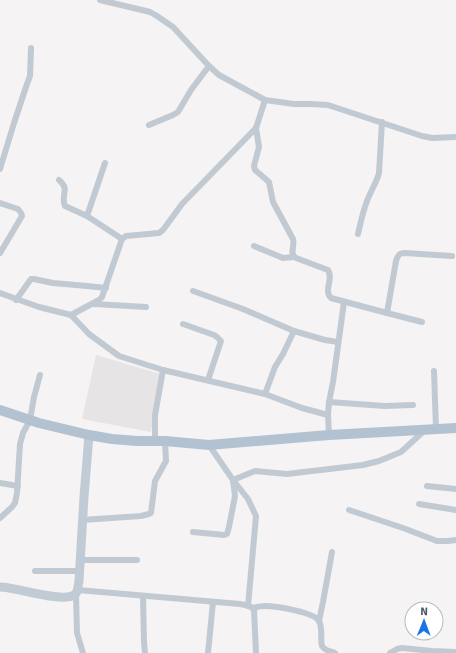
<svg xmlns="http://www.w3.org/2000/svg" width="456" height="653" font-family="Signika,sans-serif">
  <rect width="100%" height="100%" fill="#f5f3f3"/>
  <path fill="#e6e4e5" d="M96 355 160 374 151 432 82 419Z"/>
  <g fill="none" stroke-linecap="round" stroke-linejoin="round">
    <g stroke="#c1cad2" stroke-width="6">
      <path d="M100 0 142 10 150 12 157 16 173 27 209 66 219 75 265 100 294 104H310L328 105 422 136 432 138 456 137"/>
      <path d="M149 125 173 115 178 112 191 90 209 66"/>
      <path d="M256 128 259 147 254 166 255 170 269 182 273 202 293 239C295 246 289 254 296 258L328 270C334 279 323 290 331 298L387 313 422 322"/>
      <path d="M0 169 14 123 27 84 30 76 31 48"/>
      <path d="M59 180C71 190 60 194 65 206L87 216 122 239"/>
      <path d="M0 203 18 209 21 213 22 216 0 253"/>
      <path d="M87 216 105 163"/>
      <path d="M358 234C361 220 364 206 370 194 373 187 377 181 379 173L382 122"/>
      <path d="M254 246 283 258 293 257"/>
      <path d="M193 291 243 309 294 331"/>
      <path d="M0 293 39 307 71 315 89 334 119 356 163 370 265 394 302 408 328 415"/>
      <path d="M16 300 31 279H34L53 283 87 286 106 288"/>
      <path d="M94 304 146 307"/>
      <path d="M387 313 396 261C398 255 399 253 405 253L452 256"/>
      <path d="M71 315 99 300 102 297 122 239 126 236 159 233 163 230 182 204 256 128 265 100"/>
      <path d="M183 324 214 335 217 337 221 341 208 380"/>
      <path d="M434 371 436 429"/>
      <path d="M265 394 275 367 283 354 294 331 325 340 338 342"/>
      <path d="M329 402 385 406 413 405"/>
      <path d="M329 435 328 415 329 402 333 382 344 302"/>
      <path d="M155 441V415L163 370"/>
      <path d="M209 445 233 480 248 499 256 516 248 606"/>
      <path d="M0 483 18 486"/>
      <path d="M427 486 456 489"/>
      <path d="M419 504 456 510"/>
      <path d="M349 510 403 528 437 541H448L456 540"/>
      <path d="M0 518 12 507 15 503 17 493 20 444 23 433 30 420 34 397 40 375"/>
      <path d="M82 520 141 516 149 514 151 513 155 481 166 461 165 441"/>
      <path d="M193 532 224 535 227 534 229 527 235 496 233 480 255 471 287 474 363 465 379 461 401 452 425 430"/>
      <path d="M80 560H137"/>
      <path d="M35 571H80"/>
      <path d="M78 590 240 604C245 605 251 605 254 610L256 653"/>
      <path d="M76 595 77 633 83 653"/>
      <path d="M143 596 144 642 145 653"/>
      <path d="M252 608C257 607 261 606 265 606 275 606 314 612 319 621 323 628 320 638 322 646 325 651 330 651 335 653"/>
      <path d="M319 621 323 602 332 552"/>
      <path d="M208 653 213 602"/>
      <path d="M390 653 397 649 402 648 432 651 456 652"/>
    </g>
    <path stroke="#c1cbd6" stroke-width="9" d="M0 587C15 587 63 603 74 595 78 593 78 586 79 581L84 497 89 435"/>
    <path stroke="#b3c2d1" stroke-width="10" d="M0 410 39 423 89 435 112 439 137 441H165L209 445 329 435 456 428"/>
  </g>
  <g transform="translate(424 621) rotate(1)"><circle r="19" fill="#ffffff" stroke="#b7bbc0"/>
  <path d="M0-3L7 15L0 10L-7 15Z" fill="#1a73e8"/>
  <text y="-6" font-size="11" font-weight="bold" text-anchor="middle" fill="#4a5661">N</text>
  </g>
</svg>
